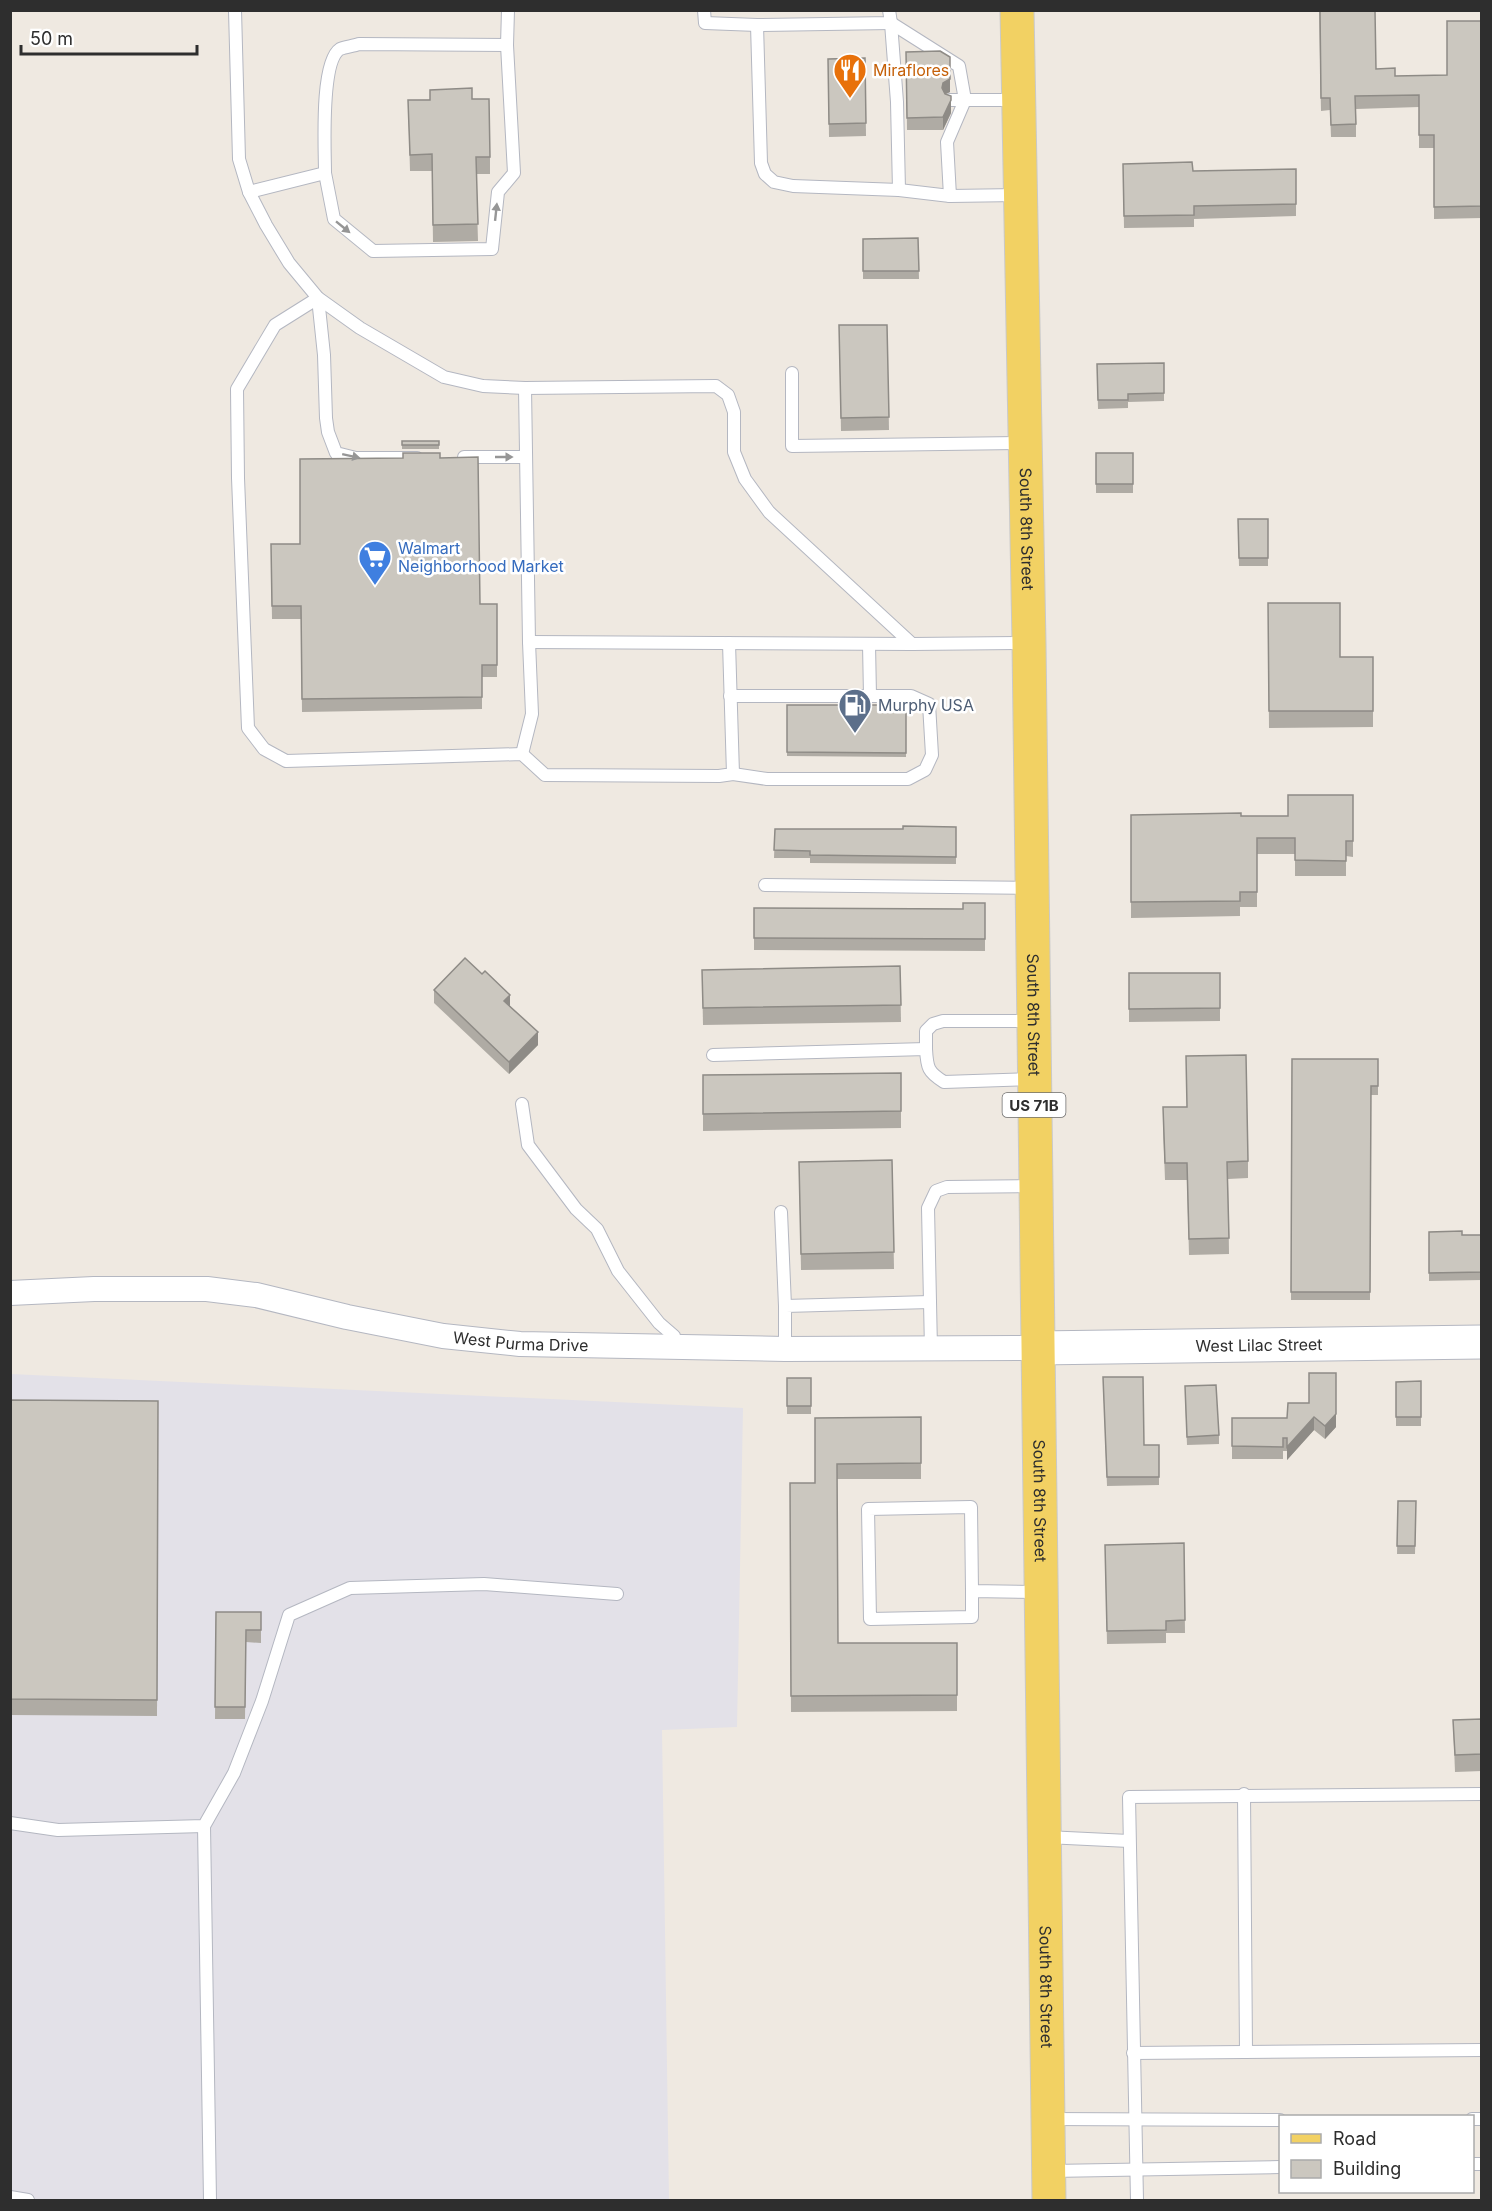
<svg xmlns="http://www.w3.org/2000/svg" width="1492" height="2211" font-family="Inter,sans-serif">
  <rect width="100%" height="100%" fill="#efe9e1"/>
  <path fill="#e3e1e8" d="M11 1374 743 1408 737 1727 662 1730 669 2200H11Z"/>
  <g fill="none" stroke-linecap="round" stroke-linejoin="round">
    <defs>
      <g id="lane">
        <path d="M235 10 239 159 249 192 266 225 289 263 318 298 360 328 444 377 483 386 525 388 716 386 728 395 734 412V452L745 479 769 512 912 644"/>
        <path d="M704 10 705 23 757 25 891 23 889 10"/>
        <path d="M891 23 897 102 899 190"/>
        <path d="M891 23 959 66 965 100H950"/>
        <path d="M757 25 761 163 765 174 774 182 793 186 899 190 950 196"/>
        <path d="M1018 100H965L947 142 950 196 1019 195"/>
        <path d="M325 173 334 219 373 251 492 249 498 192 514 173 507 45"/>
        <path d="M249 192 325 173C325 149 320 62 340 49 345 47 353 46 359 44L507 45 508 10"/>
        <path d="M792 373V446L1024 443"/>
        <path d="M464 457H526"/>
        <path d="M417 458H356L336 453 328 432 326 418 324 355 318 298 275 325 237 389 238 478 248 728 264 749 286 761 522 754 545 775 719 776 733 774 729 643"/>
        <path d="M529 642 912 644 1028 643"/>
        <path d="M869 644 870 696"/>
        <path d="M730 696H911L929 704 932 755 925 770 908 779H767L733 774"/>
        <path d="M522 754 532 714 529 642 525 388"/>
        <path d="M765 885 1030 888"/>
        <path d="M926 1049V1031L933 1024 943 1021H1033"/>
        <path d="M713 1055 926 1049C927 1068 928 1072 944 1082L1033 1079"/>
        <path d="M522 1104 528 1145 576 1209 597 1229 618 1271 659 1323 674 1336 676 1348"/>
        <path d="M781 1212 785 1306"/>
        <path d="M785 1349V1306L930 1302"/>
        <path d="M931 1349 928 1208 936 1191 947 1187 1034 1186"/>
        <path d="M972 1591V1617L870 1619 868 1509 971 1507 972 1591 1039 1592"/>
        <path d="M1244 1794 1246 2052"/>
        <path d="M10 1823 58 1830 204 1826 234 1773 262 1701 289 1615 350 1588 484 1584 617 1594"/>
        <path d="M204 1826 210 2200"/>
        <path d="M1046 1837 1129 1841"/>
        <path d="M1133 2053 1482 2050"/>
        <path d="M1048 2119 1280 2120"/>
        <path d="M1472 2119H1482"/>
        <path d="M1472 2164H1482"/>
        <path d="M1051 2171 1280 2167"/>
        <path d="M10 2197 28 2200"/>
        <path d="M1137 2200 1129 1797 1482 1794"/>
      </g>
      <g id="street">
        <path id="s1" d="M10 1293 94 1289H207L256 1295 347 1317 443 1336 520 1344 785 1349 1037 1348"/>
      </g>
      <g id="secondary">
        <path id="s2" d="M1037 1348 1482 1342"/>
      </g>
      <g id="primary">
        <path id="s3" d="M1017 10 1029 643 1049 2200"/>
      </g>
    </defs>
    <use href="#lane" stroke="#b4b7c1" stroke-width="14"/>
    <use href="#street" stroke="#b4b7c1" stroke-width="26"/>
    <use href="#secondary" stroke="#b4b7c1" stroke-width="35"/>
    <use href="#primary" stroke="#c9c9c9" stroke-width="35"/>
    <use href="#lane" stroke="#fff" stroke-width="12"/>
    <use href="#street" stroke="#fff" stroke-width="24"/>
    <use href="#secondary" stroke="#fff" stroke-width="33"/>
    <use href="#primary" stroke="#f2d163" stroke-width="33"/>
  </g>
  <g fill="#afaba4">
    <path d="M1319 10 1376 69 1395 76 1447 75 1482 21V218L1434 219V148H1419V107L1356 109V137H1331L1330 110 1321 111Z"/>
    <path d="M906 52 950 92 946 94 951 113 943 130H907Z"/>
    <path d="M865 58 866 136 829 137 828 59Z"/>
    <path d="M472 99 490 157V174H476L478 241 433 242 432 171H410L408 100Z"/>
    <path d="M1123 164 1193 171 1296 169V216L1194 219V227L1124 228Z"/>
    <path d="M918 238 919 279H863V239Z"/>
    <path d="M839 325H887L889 430 841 431Z"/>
    <path d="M1164 363V401L1128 402V408L1098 409 1097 364Z"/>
    <rect x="402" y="441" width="37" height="8"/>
    <rect x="1096" y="453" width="37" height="40"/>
    <path d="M440 458 480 604H497V677H482V709L302 712 301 619H272L271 556 300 544Z"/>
    <path d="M1238 519H1268V566H1239Z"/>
    <path d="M1268 603 1340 657H1373V727L1269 728Z"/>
    <path d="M787 705H906V757L787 756Z"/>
    <path d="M1353 795V857L1346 856V876H1295V854H1257V907H1240V916L1131 918V815L1241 816H1288Z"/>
    <path d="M956 827V864L810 863V858H774L775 829H903Z"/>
    <path d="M985 903V951L754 950V908L963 909Z"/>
    <path d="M900 966 901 1022 703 1025 702 970Z"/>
    <path d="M1129 973H1220V1021L1129 1022Z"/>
    <path d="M434 990 510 1006 538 1045 509 1074 434 1003Z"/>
    <path d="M1292 1059H1378V1095H1371L1370 1300H1291Z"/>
    <path d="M901 1073V1128L703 1131V1075Z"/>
    <path d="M1163 1124 1248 1161V1178L1228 1179 1229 1254 1189 1255 1187 1180H1165Z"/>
    <path d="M892 1160 894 1269 801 1270 799 1162Z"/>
    <path d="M1429 1232 1462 1235H1482V1280L1429 1281Z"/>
    <path d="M1336 1373V1427L1325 1439 1314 1430 1287 1460V1451H1283V1459H1232V1418H1287L1309 1403Z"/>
    <path d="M1103 1377 1144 1445H1159V1485L1107 1486Z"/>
    <rect x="787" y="1378" width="24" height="36"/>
    <path d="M1421 1381V1426H1396V1382Z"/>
    <path d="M1185 1395 1219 1435V1444L1187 1445Z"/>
    <path d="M10 1400 158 1401 157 1716 10 1715Z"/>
    <path d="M921 1417V1479H837L838 1643H957V1711L791 1712 790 1483H815V1418Z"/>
    <path d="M1398 1501H1416L1415 1554H1397Z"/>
    <path d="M1184 1543 1185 1633H1166V1643L1107 1644 1105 1545Z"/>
    <path d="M216 1612H261V1643L246 1642 245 1719H215Z"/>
    <path d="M1482 1719V1771L1455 1772 1453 1720Z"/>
  </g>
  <g fill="#8e8b86">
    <path d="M950 79V92L943 95 942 88 943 83Z"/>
    <path d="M951 100V113L943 130V117Z"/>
    <path d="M510 995V1008L504 1001Z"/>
    <path d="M538 1032V1045L509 1074V1062Z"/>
    <path d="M1336 1414V1427L1325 1439V1426Z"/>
    <path d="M1314 1417V1430L1287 1460V1447Z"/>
  </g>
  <g fill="#cbc7bf" stroke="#8e8b86" stroke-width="1.5">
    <path d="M1320 10H1375L1376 69 1395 68V76L1447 75V21H1482V206L1434 207V135H1419V95L1355 96 1356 124 1331 125 1330 98H1321Z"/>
    <path d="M940 51 950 57V79L943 83 942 88 945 94 951 96V100L943 117 907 118 906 52Z"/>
    <path d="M865 58 866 123 829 124 828 59Z"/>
    <path d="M472 88V99H489L490 157H476L478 224 433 225 432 154 410 155 408 100H430V90Z"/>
    <path d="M1192 162 1193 171 1296 169V204L1194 206V215L1124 216 1123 164Z"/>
    <path d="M918 238 919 271H863V239Z"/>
    <path d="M839 325H887L889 417 841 418Z"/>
    <path d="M1164 363V393L1128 394V400H1098L1097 364Z"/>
    <rect x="402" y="441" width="37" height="4"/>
    <path d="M403 453H440V458L478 457 480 604H497V665H482V697L302 699 301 606H272L271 544H300V459L403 458Z"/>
    <rect x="1096" y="453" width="37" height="31"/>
    <path d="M1238 519H1268V558H1239Z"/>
    <path d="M1268 603H1340V657H1373V711H1269Z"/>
    <path d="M787 705H906V753L787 752Z"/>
    <path d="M1288 795H1353V841H1346V861L1295 860V838H1257V892H1240V901L1131 902V815L1241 813V816H1288Z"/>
    <path d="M903 826 956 827V857L810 855V851L774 850 775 829H903Z"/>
    <path d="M963 903H985V939L754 938V908L963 909Z"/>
    <path d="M465 958 482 974 485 971 510 995 504 1001 538 1032 509 1062 434 990Z"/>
    <path d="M900 966 901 1005 703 1008 702 970Z"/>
    <path d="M1129 973H1220V1008L1129 1009Z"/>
    <path d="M1246 1055 1248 1161 1227 1162 1229 1238 1189 1239 1187 1163H1165L1163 1107H1187L1186 1056Z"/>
    <path d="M1292 1059H1378V1086H1371L1370 1292H1291Z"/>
    <path d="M901 1073V1111L703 1114V1075Z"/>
    <path d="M892 1160 894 1252 801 1254 799 1162Z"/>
    <path d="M1462 1231V1235H1482V1272L1429 1273V1232Z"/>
    <path d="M1309 1373H1336V1414L1325 1426 1314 1417 1287 1447V1438H1283V1447L1232 1446V1418H1287L1288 1403H1309Z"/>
    <path d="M1103 1377H1143L1144 1445H1159V1477H1107Z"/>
    <rect x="787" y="1378" width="24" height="28"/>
    <path d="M1421 1381V1417H1396V1382Z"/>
    <path d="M1216 1385 1219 1435 1187 1437 1185 1386Z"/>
    <path d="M10 1400 158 1401 157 1700 10 1699Z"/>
    <path d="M921 1417V1463L837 1464 838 1643H957V1695L791 1696 790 1483H815V1418Z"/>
    <path d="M1398 1501H1416L1415 1546H1397Z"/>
    <path d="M1184 1543 1185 1620 1166 1621V1630L1107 1631 1105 1545Z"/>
    <path d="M216 1612H261V1630H246L245 1707H215Z"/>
    <path d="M1482 1719V1754L1455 1755 1453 1720Z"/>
  </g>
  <defs><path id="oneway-solid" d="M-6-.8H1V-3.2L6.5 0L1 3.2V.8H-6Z" transform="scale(1.5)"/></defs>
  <g fill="#969696">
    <use href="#oneway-solid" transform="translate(496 212) rotate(-84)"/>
    <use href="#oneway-solid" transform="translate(343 227) rotate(39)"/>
    <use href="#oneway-solid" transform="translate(351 456) rotate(12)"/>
    <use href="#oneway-solid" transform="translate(504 457)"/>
  </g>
  <defs>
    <symbol id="restaurant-pin" viewBox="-11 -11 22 30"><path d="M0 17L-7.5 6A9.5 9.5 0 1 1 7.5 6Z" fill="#e8710a" stroke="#fff"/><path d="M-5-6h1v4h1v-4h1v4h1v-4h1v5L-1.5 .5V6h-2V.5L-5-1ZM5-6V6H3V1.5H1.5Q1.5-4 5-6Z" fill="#fff"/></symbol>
    <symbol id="supermarket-pin" viewBox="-11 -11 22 30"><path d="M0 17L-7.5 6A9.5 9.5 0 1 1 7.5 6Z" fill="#3f7fe0" stroke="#fff"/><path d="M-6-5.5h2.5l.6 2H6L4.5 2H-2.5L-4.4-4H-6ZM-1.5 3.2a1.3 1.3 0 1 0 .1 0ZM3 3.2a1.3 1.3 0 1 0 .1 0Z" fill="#fff"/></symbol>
    <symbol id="fuel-pin" viewBox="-11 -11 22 30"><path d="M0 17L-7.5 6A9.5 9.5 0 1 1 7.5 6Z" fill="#5c6f8a" stroke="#fff"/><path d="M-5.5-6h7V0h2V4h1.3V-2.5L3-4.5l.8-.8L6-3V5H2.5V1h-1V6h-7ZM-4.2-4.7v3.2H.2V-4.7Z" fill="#fff"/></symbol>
  </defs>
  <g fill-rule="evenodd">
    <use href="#restaurant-pin" x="831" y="51" width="38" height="52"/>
    <use href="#supermarket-pin" x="356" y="538" width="38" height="52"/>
    <use href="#fuel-pin" x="836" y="686" width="38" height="52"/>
  </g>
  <g text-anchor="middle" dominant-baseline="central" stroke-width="5" stroke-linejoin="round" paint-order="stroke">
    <rect fill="#fff" stroke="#6d6d6d" stroke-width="1.5" x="1002.5" y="1093" width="63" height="24" rx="4.5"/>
    <g font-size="15" font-weight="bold" fill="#2e2e2e">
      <text x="1034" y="1105">US 71B</text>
    </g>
    <g font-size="16" fill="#c56008" stroke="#fff" text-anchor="start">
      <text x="873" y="70">Miraflores</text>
    </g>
    <g font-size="16" fill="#2e2e2e" stroke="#fff">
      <text stroke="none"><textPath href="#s3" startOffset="519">South 8th Street</textPath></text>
      <text stroke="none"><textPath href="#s3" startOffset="1005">South 8th Street</textPath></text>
      <text stroke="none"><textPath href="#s1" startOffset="516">West Purma Drive</textPath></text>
      <text stroke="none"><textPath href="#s2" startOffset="222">West Lilac Street</textPath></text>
      <text stroke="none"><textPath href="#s3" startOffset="1491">South 8th Street</textPath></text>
      <text stroke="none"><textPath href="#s3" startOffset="1977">South 8th Street</textPath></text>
    </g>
    <g font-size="16" fill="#366cbe" stroke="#fff" text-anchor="start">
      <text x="398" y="548">Walmart<tspan x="398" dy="18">Neighborhood Market</tspan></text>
    </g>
    <g font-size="16" fill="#4e5e75" stroke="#fff" text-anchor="start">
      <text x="878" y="705">Murphy USA</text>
    </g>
  </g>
  <rect width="1492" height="2211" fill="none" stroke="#2e2e2e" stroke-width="24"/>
  <rect x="1279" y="2115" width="195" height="78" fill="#ffffff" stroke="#ababab" stroke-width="1.5"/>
  <rect x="1291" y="2134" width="30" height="9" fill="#f2d163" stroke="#ababab" stroke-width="1.5"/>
  <text x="1333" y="2145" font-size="18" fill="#2e2e2e">Road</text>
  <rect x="1291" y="2160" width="30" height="18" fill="#cbc7bf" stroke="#ababab" stroke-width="1.5"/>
  <text x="1333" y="2175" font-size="18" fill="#2e2e2e">Building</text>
  <path d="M21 45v9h176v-9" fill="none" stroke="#2e2e2e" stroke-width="3"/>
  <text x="30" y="45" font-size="18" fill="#2e2e2e" stroke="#ffffff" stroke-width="4.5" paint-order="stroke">50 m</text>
</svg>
